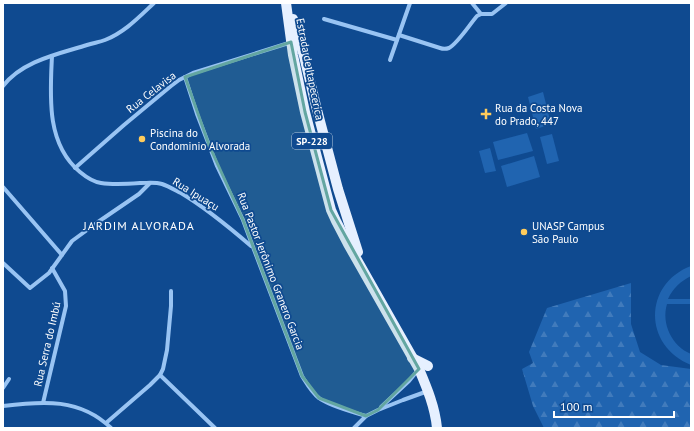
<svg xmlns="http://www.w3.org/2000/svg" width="694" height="431" font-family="'PT Sans',sans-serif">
  <defs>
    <pattern id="forest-firs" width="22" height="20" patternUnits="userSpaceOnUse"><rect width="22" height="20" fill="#2064b0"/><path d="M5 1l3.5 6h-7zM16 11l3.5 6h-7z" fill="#417bbc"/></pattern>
  </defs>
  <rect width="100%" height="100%" fill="#0f4a90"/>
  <g fill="#2064b0">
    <path d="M543 92 551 124 536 129 528 97Z"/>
    <path d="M527 133 533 151 498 160 493 142Z"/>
    <path d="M552 134 559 161 547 164 540 137Z"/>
    <path d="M490 148 496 171 485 173 479 151Z"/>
    <path d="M534 156 540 177 507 187 501 166Z"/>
    <path d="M691 266V276C681 281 673 288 668 299H691V304H667C661 324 672 346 691 354V365C643 346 643 284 691 266Z"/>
  </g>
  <path fill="url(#forest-firs)" d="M631 283V324L640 352 661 365 691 369V428H544L533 406 522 369 533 363 529 352 547 308Z"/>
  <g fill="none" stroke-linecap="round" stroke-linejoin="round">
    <g stroke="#99c4f3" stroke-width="4">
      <path d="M472 3 481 14"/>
      <path d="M324 19 397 40"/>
      <path d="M399 35 440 48C443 49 446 49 449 48 458 43 470 24 477 16L481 14H492L506 3"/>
      <path d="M52 56C50 96 46 144 80 172 86 177 94 182 101 183 114 185 127 184 141 183 148 183 155 182 162 184 168 186 175 190 181 193 206 208 229 227 251 246"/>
      <path d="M390 60 410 3"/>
      <path d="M185 77 197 114 209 145 217 166 243 220 253 247 302 376C307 384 312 393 319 398 329 406 353 412 366 416"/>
      <path d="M3 86C22 61 58 54 87 45 93 43 100 42 105 40 125 32 139 17 154 3"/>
      <path d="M75 168 124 125 171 86 179 80 193 73 292 42"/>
      <path d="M3 187 62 255"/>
      <path d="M3 263 30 288 49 273 72 241 98 222 139 194 150 183"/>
      <path d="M160 375 215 428"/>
      <path d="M3 388 9 379"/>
      <path d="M43 403 66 306 65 291 52 268"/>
      <path d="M3 406C43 401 80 398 111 428"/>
      <path d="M381 407 409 381 418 370"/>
      <path d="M106 423 150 385 160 375 163 369 167 350 171 306V291"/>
      <path d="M354 428 366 416 378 410 403 400 428 391"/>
    </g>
    <g stroke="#e6f0ff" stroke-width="10">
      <path d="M286 3 293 55 305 112 331 210 336 221 348 244 419 369C427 388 435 407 437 428"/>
      <path d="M293 19 304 56 316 106 338 189 358 252"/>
      <path d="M412 358 428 366"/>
    </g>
  </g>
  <path fill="#63a6a1" fill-opacity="0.2" stroke="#63a6a1" stroke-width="3" stroke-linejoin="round" d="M291 42 305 112 331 210 419 369 378 410 366 416 319 398 302 376 243 220 209 145 185 77Z"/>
  <g fill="#ffcc5c" stroke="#0f4a90" stroke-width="1.5">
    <path d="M484 108h4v4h4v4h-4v4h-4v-4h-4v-4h4z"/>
    <circle cx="142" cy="139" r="4"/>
    <circle cx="524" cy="232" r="4"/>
  </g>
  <g text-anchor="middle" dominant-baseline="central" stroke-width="3.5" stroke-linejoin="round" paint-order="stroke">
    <rect fill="#0f4a90" stroke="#b7c9de" stroke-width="1" x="292" y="133" width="40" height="16" rx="3"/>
    <g font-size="10" font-weight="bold" fill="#fff">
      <text x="312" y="141">SP-228</text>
    </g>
    <g font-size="11" fill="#fff" stroke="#0f4a90">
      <text transform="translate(310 69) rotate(79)">Estrada de Itapecerica</text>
      <text transform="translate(151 92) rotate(-38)">Rua Celavisa</text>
      <text transform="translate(196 194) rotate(32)">Rua Ipuaçu</text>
      <text transform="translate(271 271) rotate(69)">Rua Pastor Jerônimo Granero Garcia</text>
      <text transform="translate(47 344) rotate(-77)">Rua Serra do Imbú</text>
    </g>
    <g font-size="11" fill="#fff" stroke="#0f4a90" text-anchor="start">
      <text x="495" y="108">Rua da Costa Nova<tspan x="495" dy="13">do Prado, 447</tspan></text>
      <text x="150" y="133">Piscina do<tspan x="150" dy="13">Condominio Alvorada</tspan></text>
      <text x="532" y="226">UNASP Campus<tspan x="532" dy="13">São Paulo</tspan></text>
    </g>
    <g font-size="12" letter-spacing="1" fill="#fff" stroke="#0f4a90">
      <text x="139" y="225">JARDIM ALVORADA</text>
    </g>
  </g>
  <rect width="694" height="431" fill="none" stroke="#ffffff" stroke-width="8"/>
  <path d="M554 411v6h120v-6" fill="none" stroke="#ffffff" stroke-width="2"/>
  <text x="560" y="411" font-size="12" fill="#ffffff" stroke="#0f4a90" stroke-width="3" paint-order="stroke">100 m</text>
</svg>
